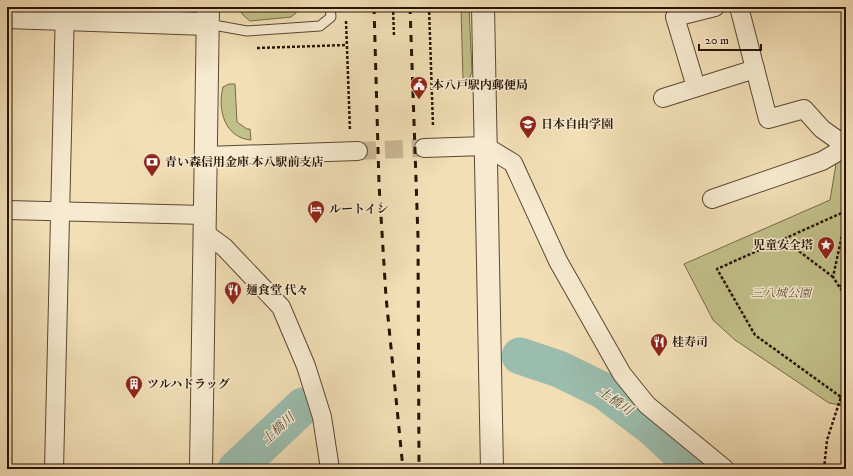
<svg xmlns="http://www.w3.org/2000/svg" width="853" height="476" font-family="'IM FELL DW Pica','Noto Serif JP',serif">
  <rect width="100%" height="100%" fill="#f2dfb6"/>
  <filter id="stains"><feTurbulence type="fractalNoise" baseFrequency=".005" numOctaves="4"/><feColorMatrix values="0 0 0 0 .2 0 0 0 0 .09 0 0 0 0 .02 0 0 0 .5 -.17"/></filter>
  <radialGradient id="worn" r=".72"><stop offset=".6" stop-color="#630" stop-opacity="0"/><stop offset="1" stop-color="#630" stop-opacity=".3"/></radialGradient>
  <g fill="#c2c089" stroke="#766a48">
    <path d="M240 7H298L296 13 291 17 250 21 242 14Z"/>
    <path d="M461 7H469L472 72 469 79 463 80Z"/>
    <path d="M229 84H235L237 122 247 129H250L251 140C225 138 217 110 223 87Z"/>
    <path d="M846 153V406L829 403 735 340 713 320 684 264 830 200 837 158Z"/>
  </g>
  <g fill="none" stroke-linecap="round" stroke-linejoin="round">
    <g stroke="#9bbdae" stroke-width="37">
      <path d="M520 356 559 369 604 391 653 428 697 469"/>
      <path d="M236 469 303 406"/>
    </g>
    <path stroke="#cab693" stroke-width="18" stroke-dasharray="18 9" stroke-linecap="butt" d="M358 151 424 148"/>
    <defs>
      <path id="service" d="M208 24 247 31 320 26 331 17 330 7"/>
      <g id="minor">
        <path d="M739 7 768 119 804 109 822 129 846 146"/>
        <path d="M696 87 675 17 715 7"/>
        <path d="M663 98 755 69"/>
        <path d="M424 148 485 146 513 163 558 261 622 374 647 405 725 469"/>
        <path d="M206 156 358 151"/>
        <path d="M712 199 822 161 846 147"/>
        <path d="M7 210 205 215"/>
        <path d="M205 233 224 247 281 307 306 366 322 417 330 469"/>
        <path d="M54 469 65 7"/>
      </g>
      <g id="tertiary">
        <path d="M483 7 492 469"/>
        <path d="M7 17 207 24"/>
        <path d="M201 469 208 7"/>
      </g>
    </defs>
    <use href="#service" stroke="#5b4733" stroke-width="11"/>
    <use href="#minor" stroke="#5b4733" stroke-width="20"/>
    <use href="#tertiary" stroke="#5b4733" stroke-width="24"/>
    <g stroke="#291407" stroke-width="2.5" stroke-dasharray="3 2" stroke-linecap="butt">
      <path d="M393 7 394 36"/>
      <path d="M429 7 433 126"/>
      <path d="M346 21 350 131"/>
      <path d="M257 48 346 45"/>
      <path d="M846 217 833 277 846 297"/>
      <path d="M783 239 833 277"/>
      <path d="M840 286 846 287"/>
      <path d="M846 388 841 397 846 399"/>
      <path d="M824 469 827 440 841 397 755 335 717 269 846 211"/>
    </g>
    <use href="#service" stroke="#f7ead0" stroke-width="9"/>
    <use href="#minor" stroke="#f7ead0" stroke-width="18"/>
    <use href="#tertiary" stroke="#f7ead0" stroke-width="22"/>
    <g stroke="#291407" stroke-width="3" stroke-dasharray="7 7" stroke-linecap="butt">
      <path d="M374 7 379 184 386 297 403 469"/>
      <path d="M410 7 418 237 419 469"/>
    </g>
  </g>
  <defs>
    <symbol id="civic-pin" viewBox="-11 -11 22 30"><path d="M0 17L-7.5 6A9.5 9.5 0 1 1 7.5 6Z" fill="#8f2418" stroke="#f7ead0"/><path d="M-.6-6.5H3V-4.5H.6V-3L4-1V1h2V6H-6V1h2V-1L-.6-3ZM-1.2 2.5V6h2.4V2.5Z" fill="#fff"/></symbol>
    <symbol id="school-pin" viewBox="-11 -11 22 30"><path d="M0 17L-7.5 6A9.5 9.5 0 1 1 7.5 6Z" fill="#8f2418" stroke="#f7ead0"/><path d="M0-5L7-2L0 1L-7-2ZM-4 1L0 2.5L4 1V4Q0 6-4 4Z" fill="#fff"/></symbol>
    <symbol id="bank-pin" viewBox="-11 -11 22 30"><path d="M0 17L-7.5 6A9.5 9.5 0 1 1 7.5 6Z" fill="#8f2418" stroke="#f7ead0"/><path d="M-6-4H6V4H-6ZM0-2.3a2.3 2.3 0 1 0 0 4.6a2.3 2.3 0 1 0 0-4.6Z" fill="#fff"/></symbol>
    <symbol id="hotel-pin" viewBox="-11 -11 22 30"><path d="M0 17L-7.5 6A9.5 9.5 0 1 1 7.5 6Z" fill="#8f2418" stroke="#f7ead0"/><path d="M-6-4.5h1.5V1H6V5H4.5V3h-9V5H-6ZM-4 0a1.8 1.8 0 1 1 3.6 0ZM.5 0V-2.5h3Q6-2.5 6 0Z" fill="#fff"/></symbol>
    <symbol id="sight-pin" viewBox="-11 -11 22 30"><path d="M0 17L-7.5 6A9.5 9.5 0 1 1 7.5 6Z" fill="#8f2418" stroke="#f7ead0"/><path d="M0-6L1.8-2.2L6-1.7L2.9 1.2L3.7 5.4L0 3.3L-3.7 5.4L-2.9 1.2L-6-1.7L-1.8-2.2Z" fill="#fff"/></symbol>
    <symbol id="restaurant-pin" viewBox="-11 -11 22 30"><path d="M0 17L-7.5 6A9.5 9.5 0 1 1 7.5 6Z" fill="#8f2418" stroke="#f7ead0"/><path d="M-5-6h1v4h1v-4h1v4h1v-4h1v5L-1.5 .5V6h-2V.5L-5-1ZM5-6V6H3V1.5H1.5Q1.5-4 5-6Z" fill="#fff"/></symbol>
    <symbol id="building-pin" viewBox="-11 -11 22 30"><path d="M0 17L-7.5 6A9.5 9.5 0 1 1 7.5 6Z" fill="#8f2418" stroke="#f7ead0"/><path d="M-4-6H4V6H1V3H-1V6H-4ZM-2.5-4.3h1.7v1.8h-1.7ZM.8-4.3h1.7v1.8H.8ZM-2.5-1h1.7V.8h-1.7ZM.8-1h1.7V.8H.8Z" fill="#fff"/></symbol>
  </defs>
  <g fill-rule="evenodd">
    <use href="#civic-pin" x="409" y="75" width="20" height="27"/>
    <use href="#school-pin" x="518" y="114" width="20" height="27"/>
    <use href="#bank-pin" x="142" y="152" width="20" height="27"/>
    <use href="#hotel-pin" x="306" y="199" width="20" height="27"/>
    <use href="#sight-pin" x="816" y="235" width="20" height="27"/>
    <use href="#restaurant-pin" x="223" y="280" width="20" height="27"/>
    <use href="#restaurant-pin" x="649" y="332" width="20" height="27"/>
    <use href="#building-pin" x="124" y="374" width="20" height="27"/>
  </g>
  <g text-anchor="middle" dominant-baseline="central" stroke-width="3" stroke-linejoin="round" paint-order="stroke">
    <g font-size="12" font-weight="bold" fill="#291407" stroke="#f7ead0" text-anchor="start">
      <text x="432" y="85">本八戸駅内郵便局</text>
      <text x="541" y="124">日本自由学園</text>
      <text x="165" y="162">青い森信用金庫 本八駅前支店</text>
      <text x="329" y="209">ルートイン</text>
      <text x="813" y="245" text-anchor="end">児童安全塔</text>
      <text x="246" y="290">麺食堂 代々</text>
      <text x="672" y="342">桂寿司</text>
      <text x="147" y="384">ツルハドラッグ</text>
    </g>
    <g font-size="12" font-style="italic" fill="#5f5034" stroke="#f7ead0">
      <text x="781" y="293">三八城公園</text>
    </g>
    <g font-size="13" font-style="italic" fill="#514f41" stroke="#f7ead0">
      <text transform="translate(615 401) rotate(35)">土橋川</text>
      <text transform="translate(278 429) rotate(-43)">土橋川</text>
    </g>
  </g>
  <rect width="853" height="476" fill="none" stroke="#f2dfb6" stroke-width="24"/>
  <rect x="8" y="8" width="837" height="460" fill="none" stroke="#291407" stroke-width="2"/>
  <rect x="12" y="12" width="829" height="452" fill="none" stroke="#291407"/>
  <path d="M699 44v6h62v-6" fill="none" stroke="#291407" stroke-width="2"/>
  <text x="705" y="44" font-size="12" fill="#291407" stroke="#f7ead0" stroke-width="3" paint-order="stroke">20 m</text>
  <rect width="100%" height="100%" filter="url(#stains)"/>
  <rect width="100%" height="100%" fill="url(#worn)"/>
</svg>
